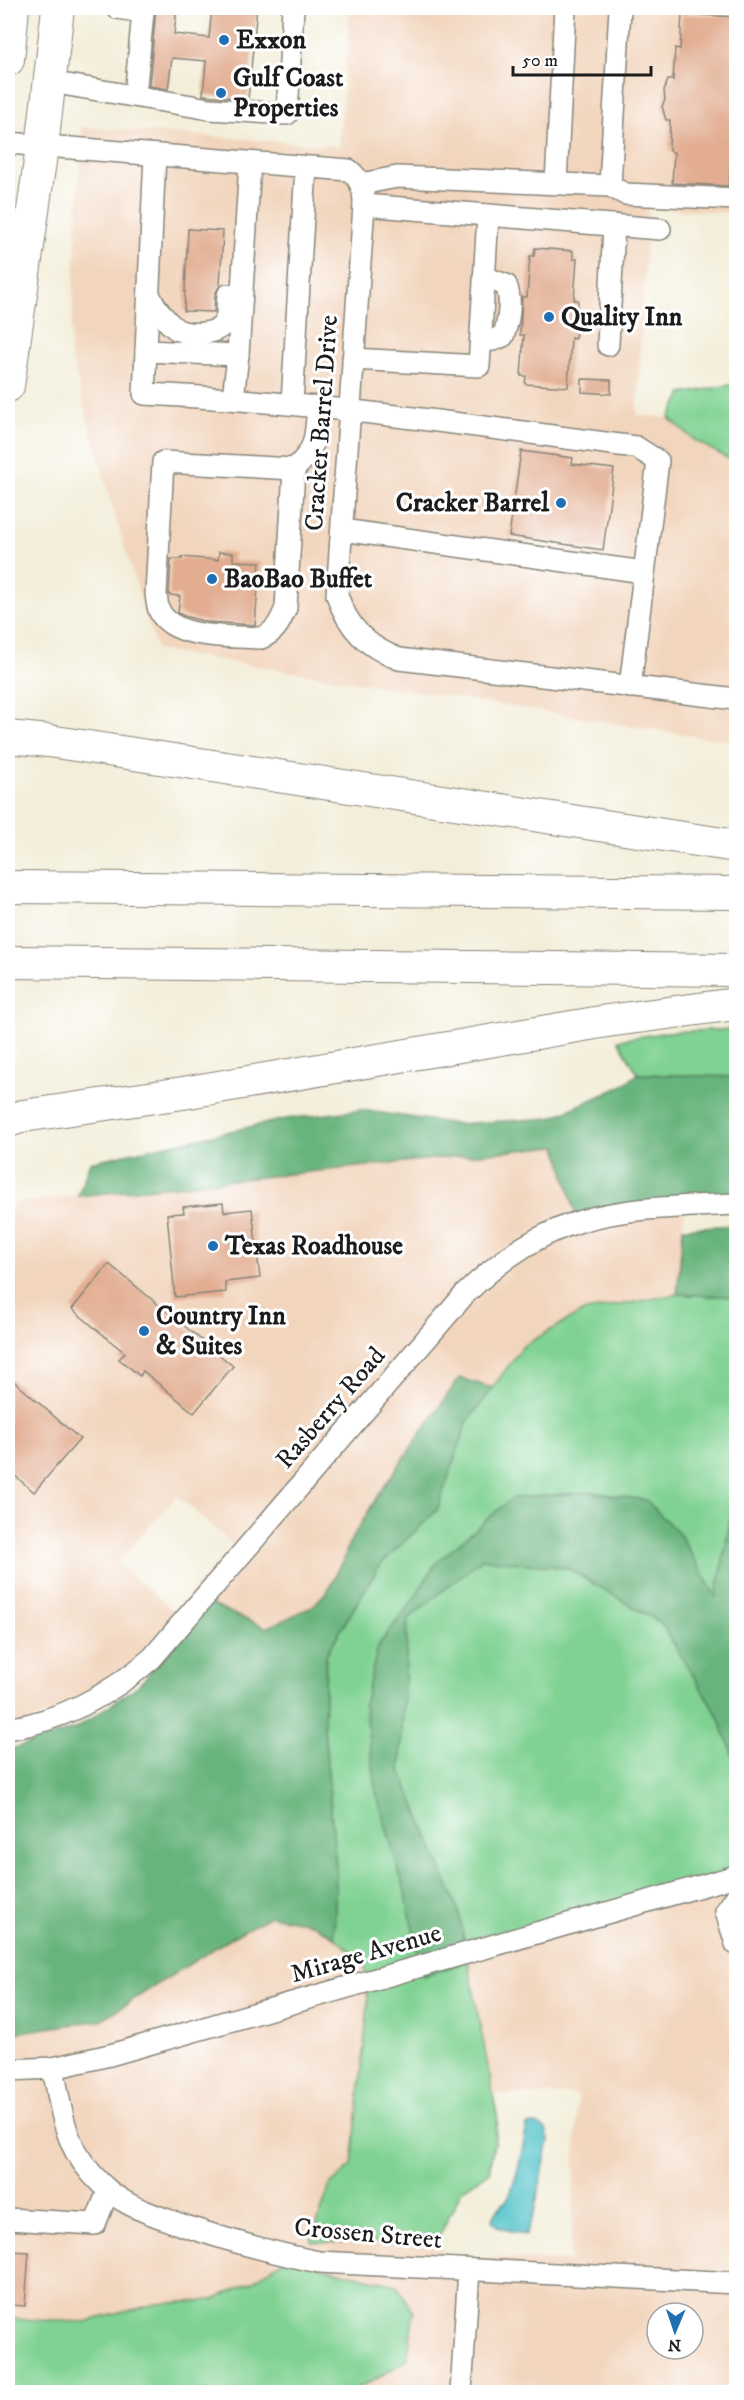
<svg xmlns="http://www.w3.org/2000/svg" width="744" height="2400" font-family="'IM FELL DW Pica',serif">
  <rect width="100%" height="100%" fill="#fff"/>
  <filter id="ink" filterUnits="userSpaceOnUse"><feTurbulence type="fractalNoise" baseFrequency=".0167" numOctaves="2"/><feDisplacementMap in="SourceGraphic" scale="12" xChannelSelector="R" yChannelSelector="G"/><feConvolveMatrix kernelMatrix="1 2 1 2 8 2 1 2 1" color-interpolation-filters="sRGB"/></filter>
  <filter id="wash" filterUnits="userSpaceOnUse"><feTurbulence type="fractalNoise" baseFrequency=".008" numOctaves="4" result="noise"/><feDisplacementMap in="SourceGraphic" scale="24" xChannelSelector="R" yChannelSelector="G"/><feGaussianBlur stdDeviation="1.35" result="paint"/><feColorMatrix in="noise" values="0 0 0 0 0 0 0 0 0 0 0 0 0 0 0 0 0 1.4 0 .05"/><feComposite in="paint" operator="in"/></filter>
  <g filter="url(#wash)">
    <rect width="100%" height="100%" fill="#f3eed9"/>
    <g fill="#f2d5bd" fill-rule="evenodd">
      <path d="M350 8H736V213L648 208 637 415 669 418 694 440 736 463V740H720L157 650 110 501 70 353 82 127 339 146Z"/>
      <path d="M557 1146 576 1216 685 1209 677 1294 523 1346 493 1388 459 1378 377 1497 348 1545 345 1556 328 1590 312 1607 266 1628 190 1595 234 1546 177 1495 117 1563 176 1613 119 1675 8 1735V1207L17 1203 78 1196Z"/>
      <path d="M736 1879V2392H353L407 2360 286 2258 255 2280 213 2300 156 2304 84 2322 8 2319V2035L101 2020 229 1939 270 1916 311 1923 334 1937 365 1964 368 2004 352 2166 330 2185 311 2241 436 2243 447 2256 570 2261 578 2095 493 2094 468 1961ZM657 2313H693V2349H657Z"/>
    </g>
    <g fill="#80d293" stroke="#4e7758" stroke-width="1.5">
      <path d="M736 384V463L694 440 669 418 682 394Z"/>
      <path d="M736 1029V1077L638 1074 618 1040 668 1032Z"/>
      <path d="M677 1294 736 1297V1490L716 1598 680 1535 436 1563 415 1597 378 1646 405 1892 423 1975 459 1912 400 1769 408 1619 482 1558 567 1568 661 1623 717 1714 736 1763V1879L468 1961 498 2120 489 2172 462 2190 436 2243 311 2242 330 2185 352 2166 368 2004 365 1964 334 1937 336 1869 324 1726 326 1655 379 1566 437 1510 467 1422 523 1346 582 1312Z"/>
      <path d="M286 2258 396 2285 414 2311 407 2360 353 2392H8V2319L84 2322 156 2304 213 2300 255 2280Z"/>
    </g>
    <g fill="#68b47d" stroke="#42684c" stroke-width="1.5">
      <path d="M638 1074 736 1077V1206L576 1216 557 1146 78 1196 90 1162 286 1119 361 1110 456 1124 551 1118 620 1087Z"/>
      <path d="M736 1225V1297L677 1294 683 1228Z"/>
      <path d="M459 1378 493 1388 467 1422 437 1510 379 1566 326 1655 324 1729 336 1869 334 1937 311 1923 270 1916 229 1939 101 2020 8 2034V1750L77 1728 139 1685 208 1603 266 1628 312 1607 328 1590 345 1557 348 1545 377 1497Z"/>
      <path d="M736 1490V1763L717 1714 661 1623 567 1568 482 1559 408 1619 400 1769 459 1912 468 1961 423 1976 405 1892 377 1796 364 1705 378 1646 415 1597 436 1563 512 1498 591 1492 646 1500 680 1535 716 1597Z"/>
    </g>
    <path fill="#57c5cb" stroke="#3a7074" stroke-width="1.5" d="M537 2124 546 2130 549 2140 534 2213 526 2235 498 2227 492 2220C498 2205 502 2208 508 2198 516 2186 524 2141 527 2125Z"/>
    <g id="blocks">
      <g fill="#e2ad91">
        <path d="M156 8H177L174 34 209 38 212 8H257L248 99 203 95 206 61 172 58 168 89 149 86Z"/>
        <path d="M682 14 736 17 735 83H736V121L733 120 729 186 672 183 674 152 669 151 670 120H666L662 106 665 100 664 90 668 80H673L675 48 680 49Z"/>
        <path d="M188 229 223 231 220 285 215 294 214 312 184 311Z"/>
        <path d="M535 248 573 251V259H577L574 300H578L575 339 571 338 568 387 525 384 526 376H521L524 335H520L522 297H527L530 256H534Z"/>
        <path d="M582 379 611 380V394L582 392Z"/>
        <path d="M521 451 573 458 572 464 614 469 603 550 509 536Z"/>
        <path d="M219 552 233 553V561L260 562 255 625 207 622 184 616 178 613 180 596 169 595 171 559H182V557L218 560Z"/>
        <path d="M223 1203 224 1212 252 1209 260 1278 225 1282 226 1292 175 1297 167 1214 184 1213 183 1207Z"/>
        <path d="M109 1264 233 1366 194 1413 143 1371 140 1376 119 1359 125 1353 72 1309Z"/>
        <path d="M8 1376 80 1439 34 1492 8 1470Z"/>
        <path d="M8 2251 29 2252 25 2306 8 2305Z"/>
      </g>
    </g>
  </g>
  <g filter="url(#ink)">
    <use href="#blocks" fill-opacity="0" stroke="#88857a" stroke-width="1.5"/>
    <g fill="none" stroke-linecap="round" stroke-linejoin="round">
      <defs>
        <g id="minor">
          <path d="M117 8 143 12 144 8"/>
          <path d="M50 82 210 109 287 114 293 8"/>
          <path d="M135 96 143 12"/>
          <path d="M8 143 349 170C361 180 364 189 364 205L337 595C348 628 367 647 399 659L736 699"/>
          <path d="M155 155 144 394C310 401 473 426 636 447L658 461 630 687"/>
          <path d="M556 183 565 8"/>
          <path d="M361 184 397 177 610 186 625 194 736 199"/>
          <path d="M610 186 620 8"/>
          <path d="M364 205 660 229"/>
          <path d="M149 295C156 308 164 320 176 329 188 336 222 336 226 319 228 312 227 303 228 295"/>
          <path d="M481 341 493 340 503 336C509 322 512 299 506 285L484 277"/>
          <path d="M608 345 614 225"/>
          <path d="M146 351 238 355"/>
          <path d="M353 359 479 366 488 215"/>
          <path d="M233 398 238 355 250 163"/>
          <path d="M292 403 306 167"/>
          <path d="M294 469 286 608C280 622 276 632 261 638 233 636 175 640 160 612 157 607 157 599 156 594L163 462 294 469C318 448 315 436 318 406"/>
          <path d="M342 530 644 572"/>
          <path d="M8 1729C63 1720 110 1695 152 1658L465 1294C555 1206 620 1210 736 1204"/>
          <path d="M736 1897 726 1911 736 1944"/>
          <path d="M53 2068C59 2097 62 2126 76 2152 84 2165 96 2180 108 2190 129 2208 157 2216 182 2225 227 2240 273 2253 319 2262L736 2283"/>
          <path d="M8 2070 53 2068 110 2055 736 1876"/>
          <path d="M8 2219 95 2224 108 2191"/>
          <path d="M461 2392 469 2270"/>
        </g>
        <g id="highway">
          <path d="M8 60 13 8"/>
          <path d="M8 386 42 147 58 8"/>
          <path d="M8 737 49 741 736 846"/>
          <path d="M8 887 736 893"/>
          <path d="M8 962 736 970"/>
          <path d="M8 1121 23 1116 183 1093 607 1021 736 1004"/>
        </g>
      </defs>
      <use href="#minor" stroke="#88857a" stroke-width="24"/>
      <use href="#highway" stroke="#88857a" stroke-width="34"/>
      <use href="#minor" stroke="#fff" stroke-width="21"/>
      <use href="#highway" stroke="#fff" stroke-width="32"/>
    </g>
  </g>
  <g fill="#1f6fb2" stroke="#fff" stroke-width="2">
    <circle cx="224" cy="40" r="6"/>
    <circle cx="221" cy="93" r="6"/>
    <circle cx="549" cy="317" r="6"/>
    <circle cx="561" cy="503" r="6"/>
    <circle cx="212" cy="579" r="6"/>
    <circle cx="213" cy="1246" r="6"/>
    <circle cx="144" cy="1331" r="6"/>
  </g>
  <g text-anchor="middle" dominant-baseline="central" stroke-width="6" stroke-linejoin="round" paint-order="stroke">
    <g font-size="26" font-weight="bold" fill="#1c1c1c" stroke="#fff" text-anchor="start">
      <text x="236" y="40">Exxon</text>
      <text x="233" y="78">Gulf Coast<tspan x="233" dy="30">Properties</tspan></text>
      <text x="561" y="317">Quality Inn</text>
      <text x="549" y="503" text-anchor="end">Cracker Barrel</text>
      <text x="224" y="579">BaoBao Buffet</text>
      <text x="225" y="1246">Texas Roadhouse</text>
      <text x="156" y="1316">Country Inn<tspan x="156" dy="30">&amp; Suites</tspan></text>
    </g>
    <g font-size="26" fill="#1c1c1c" stroke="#fff">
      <text transform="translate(322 423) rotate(-86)">Cracker Barrel Drive</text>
      <text transform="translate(331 1408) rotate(-49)">Rasberry Road</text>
      <text transform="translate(366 1954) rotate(-16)">Mirage Avenue</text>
      <text transform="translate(368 2234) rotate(5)">Crossen Street</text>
    </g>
  </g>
  <rect width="744" height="2400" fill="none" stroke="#fff" stroke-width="30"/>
  <g transform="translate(675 2331) rotate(182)"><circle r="28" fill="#ffffff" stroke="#a4a4a4" stroke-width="1.5"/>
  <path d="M0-4.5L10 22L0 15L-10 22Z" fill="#1f6fb2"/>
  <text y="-9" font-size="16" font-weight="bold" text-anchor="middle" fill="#1c1c1c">N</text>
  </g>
  <path d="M513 66v9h138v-9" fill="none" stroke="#1c1c1c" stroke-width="3"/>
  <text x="522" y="66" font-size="18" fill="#1c1c1c" stroke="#ffffff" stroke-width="4.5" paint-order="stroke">50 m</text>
</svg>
